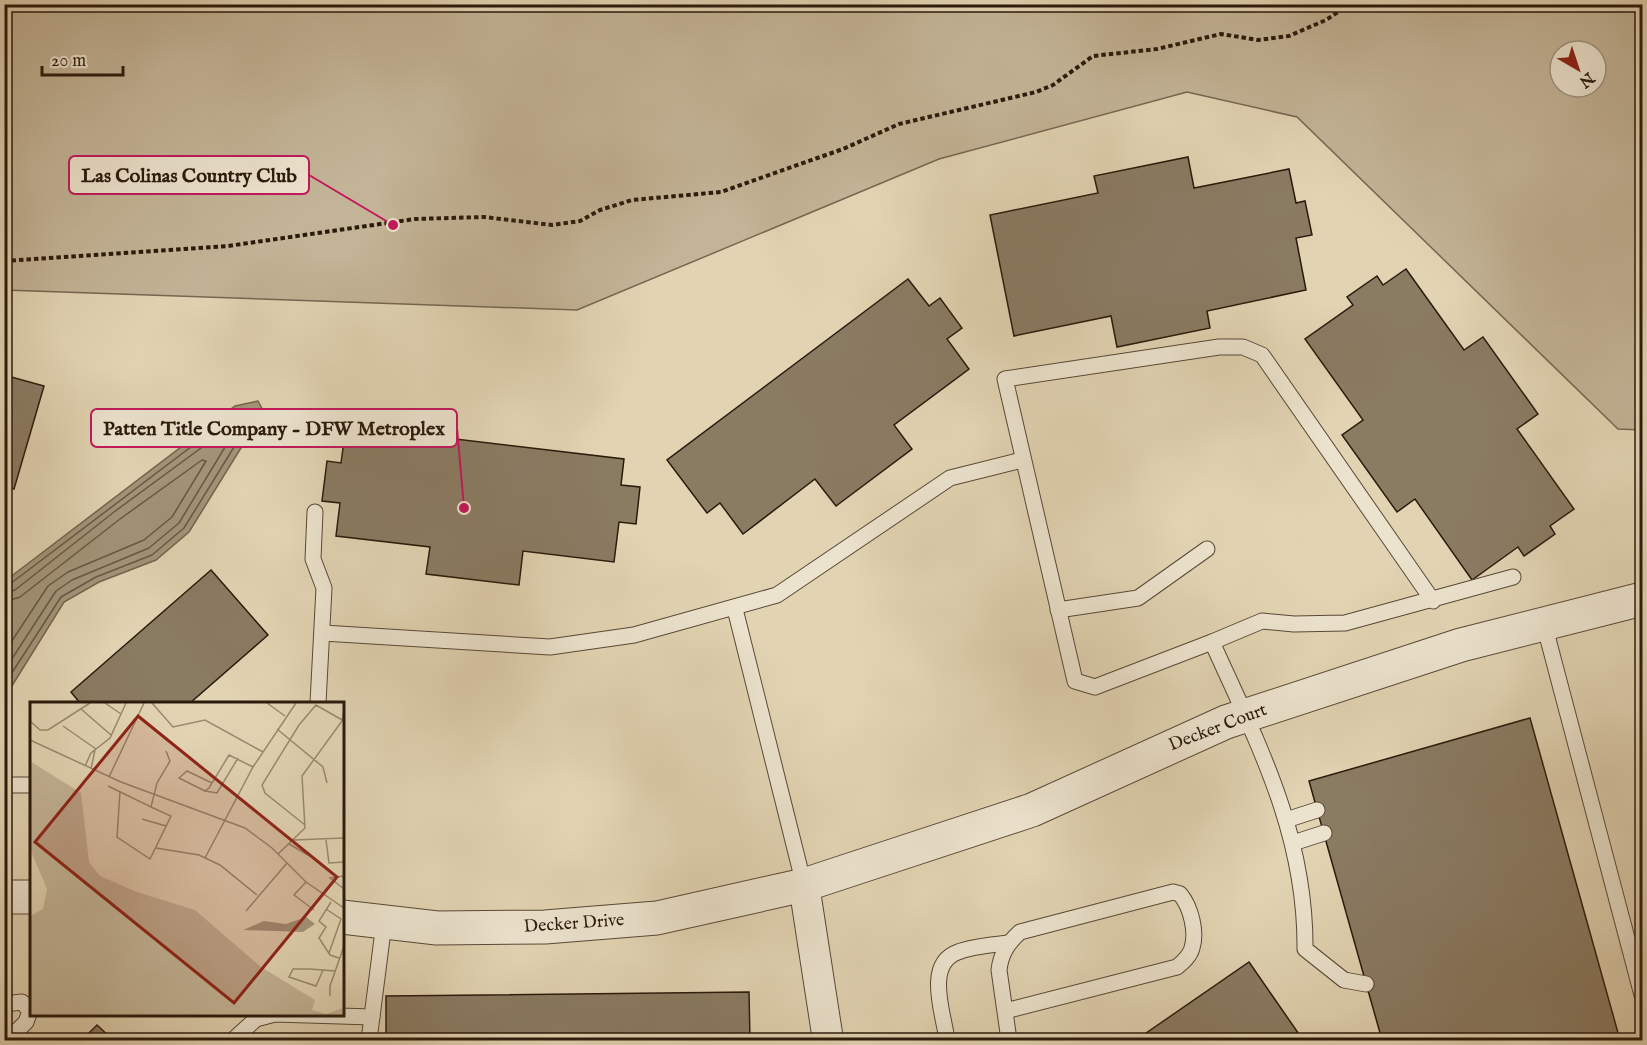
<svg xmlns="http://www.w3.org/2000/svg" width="1647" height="1045" font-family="'IM FELL English',serif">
  <rect width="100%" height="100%" fill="#e2d4b3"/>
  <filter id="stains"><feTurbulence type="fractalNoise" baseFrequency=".00333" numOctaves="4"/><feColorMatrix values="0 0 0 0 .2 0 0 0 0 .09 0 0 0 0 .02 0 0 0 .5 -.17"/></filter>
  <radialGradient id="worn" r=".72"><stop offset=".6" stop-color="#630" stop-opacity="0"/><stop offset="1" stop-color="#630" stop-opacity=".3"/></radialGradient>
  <path fill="#c3b497" stroke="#766752" stroke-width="1.5" fill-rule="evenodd" d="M4 5H1642V430L1618 429 1297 117 1187 92 939 159 577 310 5 290ZM1560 51H1596V87H1560Z"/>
  <path fill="#a3957a" stroke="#73644e" stroke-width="1.5" d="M258 401 266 416 244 443 189 532 156 560 99 582 64 602 5 697V581L235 406Z"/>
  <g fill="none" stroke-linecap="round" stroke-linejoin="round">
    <g stroke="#665843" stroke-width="1.5">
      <path d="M4 585 10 584 237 412 255 410 257 417 239 439 184 528 152 555 96 577 61 597 4 685"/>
      <path d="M4 593 15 590 114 512 235 423 239 424 179 523 149 548 72 580 56 591 4 671"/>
      <path d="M4 602 20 597 120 519 202 460 206 461 172 517 144 540 68 572 48 586 4 653"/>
    </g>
  </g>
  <g fill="#8a7b63" stroke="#2a1a0c" stroke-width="1.5">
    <path d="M1188 157 1194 188 1289 169 1296 203 1305 201 1312 235 1296 238 1306 290 1207 311 1210 328 1117 347 1111 316 1014 336 990 215 1098 193 1094 176Z"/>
    <path d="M1406 269 1464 350 1483 337 1538 414 1517 429 1574 509 1550 526 1555 534 1524 556 1518 547 1472 580 1415 499 1397 512 1342 435 1363 420 1305 339 1353 305 1347 297 1377 276 1383 285Z"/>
    <path d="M908 279 929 306 940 298 962 328 947 339 969 369 894 425 912 449 836 506 815 479 743 534 720 503 707 513 667 460Z"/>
    <path d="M4 375 44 386 14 489 4 486Z"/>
    <path d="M346 426 624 459 621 485 640 487 636 524 619 522 614 562 523 551 519 585 426 574 430 547 336 536 340 503 322 501 327 461 341 463Z"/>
    <path d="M211 570 268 635 190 703H80L71 692Z"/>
    <path d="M1530 718 1620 1040H1382L1309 781Z"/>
    <path d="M1249 962 1303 1040H1136Z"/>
    <path d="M749 992 750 1040H386V996Z"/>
    <path d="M97 1025 113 1040H82Z"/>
  </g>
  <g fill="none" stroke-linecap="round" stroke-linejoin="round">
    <defs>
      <g id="service">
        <path d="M315 512 313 559 324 588 318 703"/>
        <path d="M735 609 804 885"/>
        <path d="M1058 610 1138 598 1207 549"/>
        <path d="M1544 624 1642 995"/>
        <path d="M323 633 550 647 634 635 777 595 950 478 1022 460"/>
        <path d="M1212 642 1095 687 1075 681 1005 379 1219 347H1243L1262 355 1433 601"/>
        <path d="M4 785H32"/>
        <path d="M1286 820 1317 810"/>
        <path d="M1293 843 1324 833"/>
        <path d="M1366 984 1344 980 1305 949C1306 834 1258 744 1212 642L1262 621 1294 624 1345 623 1513 577"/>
        <path d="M4 1004 22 1002 30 1011 26 1022 8 1040"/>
        <path d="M1005 1011 1177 967C1183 962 1190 956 1192 948 1197 932 1191 907 1180 894L1173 892 1020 932C1008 943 1001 953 999 970L1009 1040"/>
        <path d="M233 1040 256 1019 275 1014 372 1017"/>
        <path d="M369 1040 384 923"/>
        <path d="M947 1040C944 1015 924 964 958 952 973 946 992 945 1008 943"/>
      </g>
      <path id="minor" d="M804 885 828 1040"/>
      <g id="tertiary">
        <path d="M4 897H32"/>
        <path d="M342 917 437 928 545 927 657 918 804 885 1032 810 1226 722 1461 645 1642 599"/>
      </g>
    </defs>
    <use href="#service" stroke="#584836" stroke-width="17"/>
    <use href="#minor" stroke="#584836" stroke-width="32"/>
    <use href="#tertiary" stroke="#584836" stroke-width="35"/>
    <path stroke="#2a1a0c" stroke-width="4" stroke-dasharray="4.5 3" stroke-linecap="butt" d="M4 261 228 246 415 219 484 217 552 225 580 221 600 210 632 200 721 192 843 149 899 124 1036 92 1053 85 1093 56 1157 49 1221 34 1258 40 1289 36 1326 20 1350 4"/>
    <use href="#service" stroke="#ece3ce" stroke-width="15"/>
    <use href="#minor" stroke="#ece3ce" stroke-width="30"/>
    <use href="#tertiary" stroke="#ece3ce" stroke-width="33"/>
  </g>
  <g text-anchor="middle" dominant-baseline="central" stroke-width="4.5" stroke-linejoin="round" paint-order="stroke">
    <g font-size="18" fill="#2a1a0c" stroke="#ece3ce">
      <text transform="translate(1218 728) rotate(-21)">Decker Court</text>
      <text transform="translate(574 924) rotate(-4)">Decker Drive</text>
    </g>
  </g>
  <g transform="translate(30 702)">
    <rect width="314" height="314" fill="#e2d4b3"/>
    <path d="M0 59 51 91 59 160 70 174 107 190 165 208 231 265 285 298 282 308 296 312 313 306V313H0V214L13 207 17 187 0 147Z" fill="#c3b497"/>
    <path d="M276 215 285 222 273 230 213 228 234 219 256 222Z" fill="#a3957a"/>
    <path fill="none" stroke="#988a70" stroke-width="1.5" d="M75 1 91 12M122 1 143 25 175 18 233 50M237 1 255 14M51 7 81 33M0 19 10 28H18L60 1M33 24 66 47M247 27 293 65 297 81M0 38 91 80 215 126 242 146 276 180 314 206M55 64 61 51 80 36 96 1M61 67 65 48M79 75 114 1M182 81 157 69 149 76 175 89 179 86 199 53 223 65M78 84 121 105 127 81 140 59 136 49M90 89 87 135 120 157 141 114 121 105M175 89 187 91 208 56M112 117 136 124M275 123 235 91 232 83 269 23 286 3 314 19M264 138 314 136M296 138 299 161 314 160M259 142 278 153M126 146 169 153 190 163 227 193M248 152 275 126 272 74 312 19 314 8M175 156 223 65 266 1M314 174 300 176 314 187M276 180 264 193 284 208M301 200 289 219 296 225 289 236 300 253 309 256M296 207 311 217 299 251M216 209 257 161M293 268 286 284 259 275 263 267H279L293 268 305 269M300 294V284L314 244"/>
    <path fill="#8f2418" fill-opacity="0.15" stroke="#8f2418" stroke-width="3" d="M108 14 307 175 204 301 5 140Z"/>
    <rect width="314" height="314" fill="none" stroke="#2a1a0c" stroke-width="3"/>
  </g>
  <path fill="none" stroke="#c2185b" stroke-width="2" d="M393 225L309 175M464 508L457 428"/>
  <g fill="#c2185b" stroke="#ece3ce" stroke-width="2">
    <circle cx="393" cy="225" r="6"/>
    <circle cx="464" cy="508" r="6"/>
  </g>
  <g fill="#ece3ce" stroke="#c2185b" stroke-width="2">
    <rect x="69" y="156" width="240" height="38" rx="6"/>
    <rect x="91" y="409" width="366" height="38" rx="6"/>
  </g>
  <g font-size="20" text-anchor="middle" font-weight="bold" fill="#2a1a0c">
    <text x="189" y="182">Las Colinas Country Club</text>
    <text x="274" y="435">Patten Title Company - DFW Metroplex</text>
  </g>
  <rect width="1647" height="1045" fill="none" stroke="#e2d4b3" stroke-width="24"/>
  <rect x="6" y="6" width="1635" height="1033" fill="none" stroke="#2a1a0c" stroke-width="3"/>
  <rect x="12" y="12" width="1623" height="1021" fill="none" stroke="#2a1a0c" stroke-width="1.5"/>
  <g transform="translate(1578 69) rotate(141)"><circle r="28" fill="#ece3ce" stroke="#9e9380" stroke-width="1.5"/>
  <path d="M0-4.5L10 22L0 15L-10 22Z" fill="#8f2418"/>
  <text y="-9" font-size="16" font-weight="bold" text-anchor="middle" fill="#2a1a0c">N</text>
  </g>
  <path d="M42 66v9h81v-9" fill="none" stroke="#2a1a0c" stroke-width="3"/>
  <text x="51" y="66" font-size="18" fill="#2a1a0c" stroke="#ece3ce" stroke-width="4.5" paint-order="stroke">20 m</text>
  <rect width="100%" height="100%" filter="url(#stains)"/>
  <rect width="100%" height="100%" fill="url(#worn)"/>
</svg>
